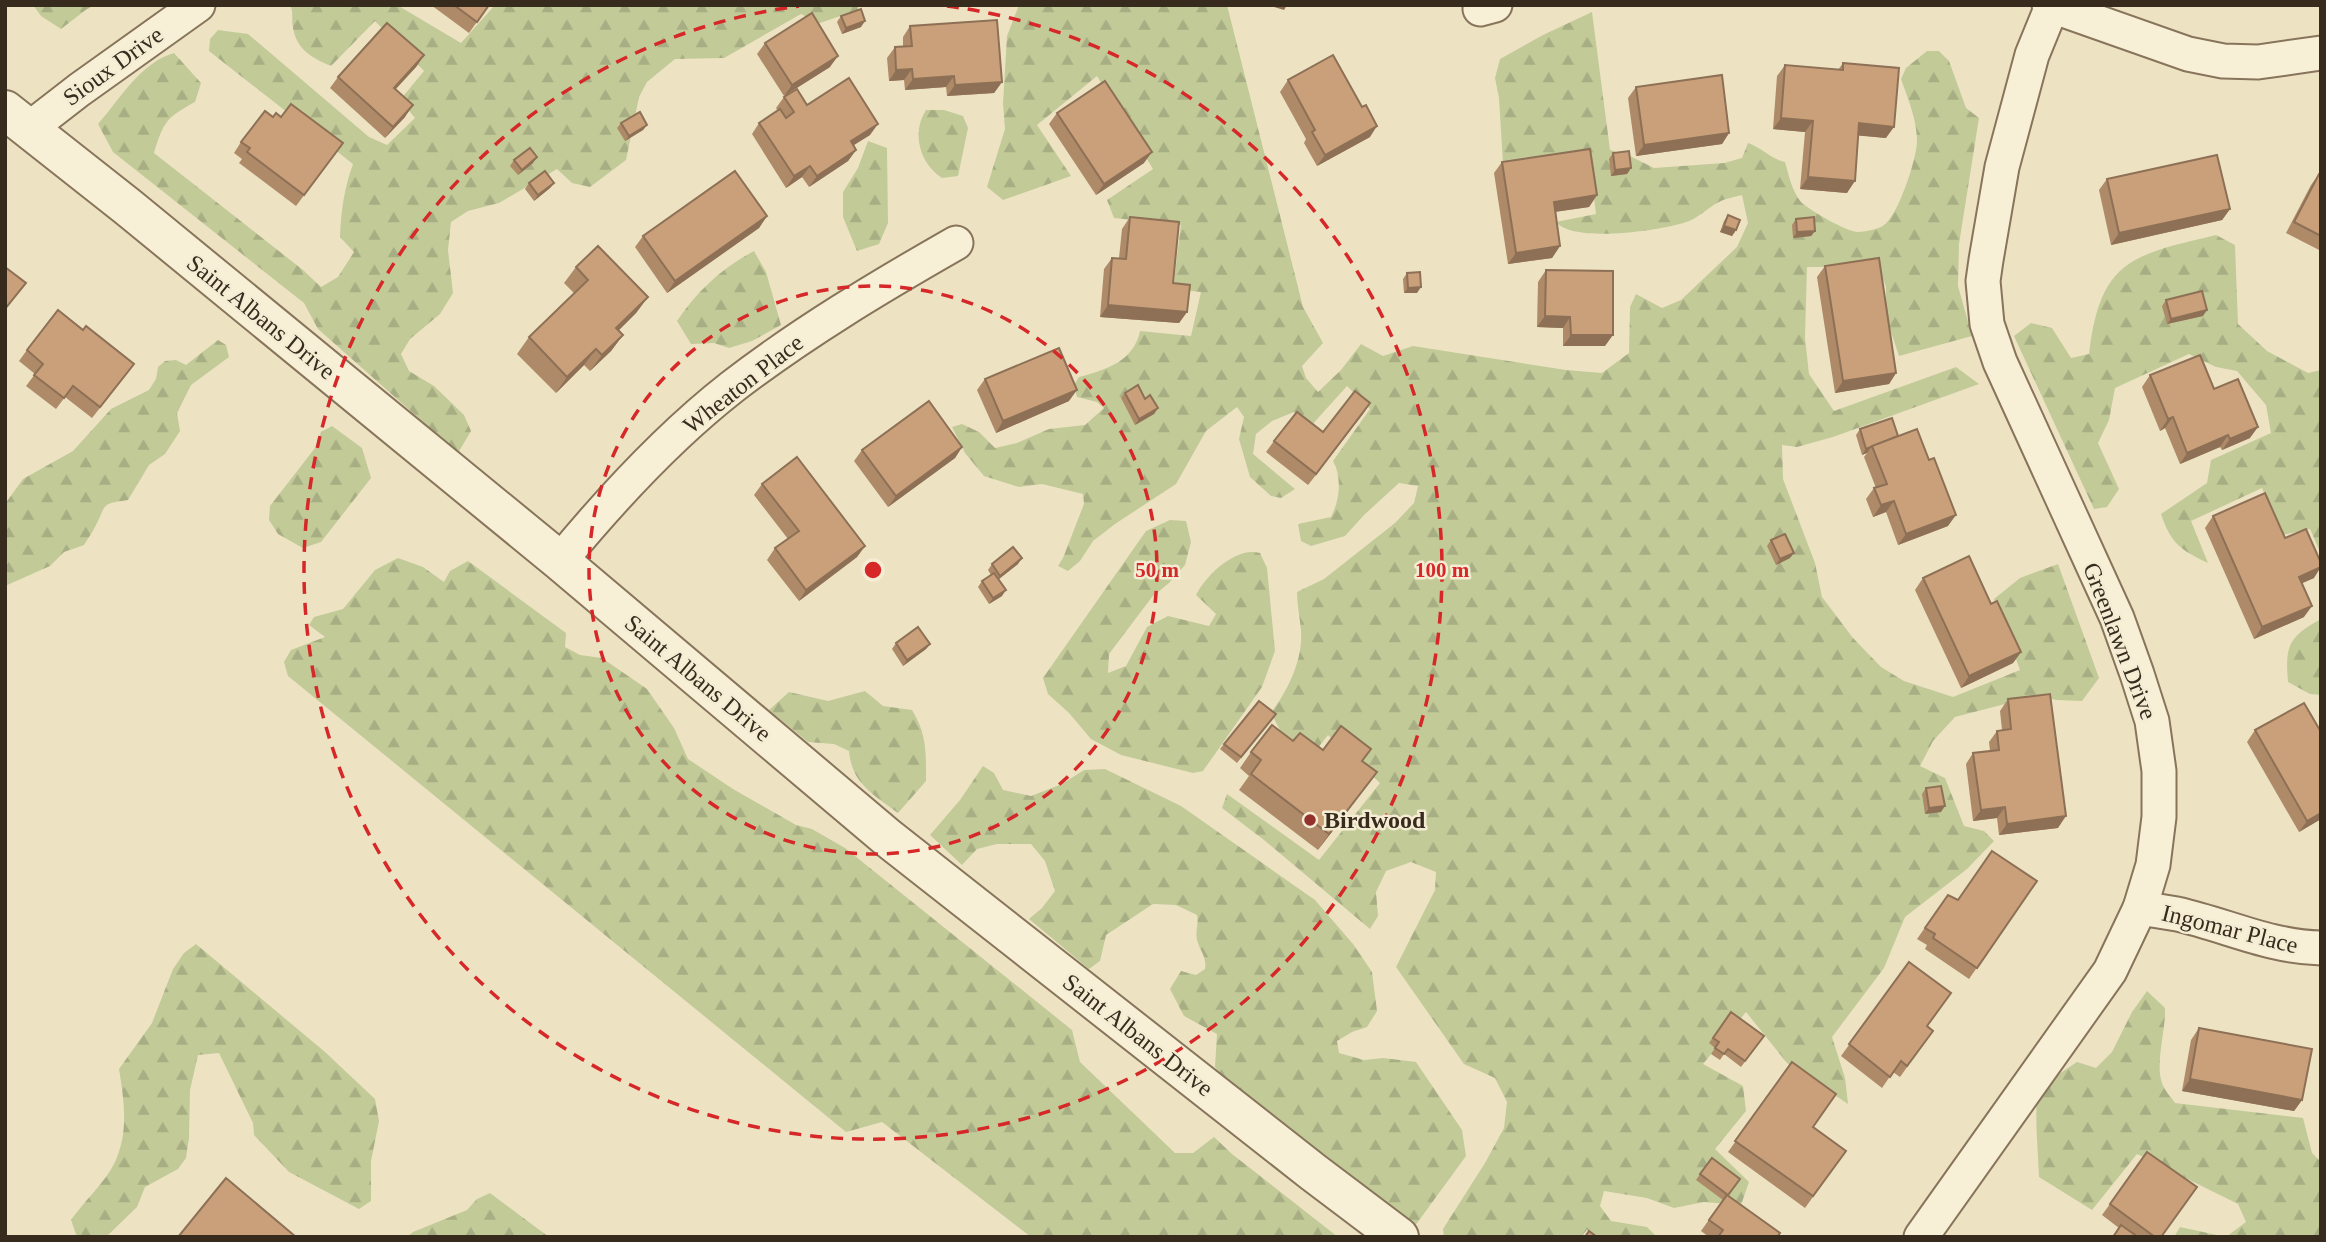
<svg xmlns="http://www.w3.org/2000/svg" width="2326" height="1242" font-family="'Times New Roman',serif">
  <defs>
    <pattern id="forest-firs" width="22" height="20" patternUnits="userSpaceOnUse" patternTransform="scale(1.75)"><rect width="22" height="20" fill="#c2ca98"/><path d="M5 1l3.5 6h-7zM16 11l3.5 6h-7z" fill="#a7ae83"/></pattern>
  </defs>
  <rect width="100%" height="100%" fill="#ede3c3"/>
  <g fill="url(#forest-firs)">
    <path d="M33 5H96L87 9 61 29 41 16Z"/>
    <path d="M290 5H397L461 43 495 5H857L858 10 820 23 801 14 724 58 675 59 647 82 639 97 626 160 590 187 572 183 557 169 499 203 468 211 451 222 448 250 453 293 440 314 410 339 401 354 409 371 434 386 464 415 471 431 458 453 318 329 304 303 113 152 98 124C121 98 140 63 174 53L201 83 195 102C166 118 164 121 154 153L303 270 321 287 338 277 354 252 340 237C341 211 344 189 353 164L209 51 210 39 218 30 248 34 369 137 387 145 415 118 400 100 424 71 375 21 331 66C312 58 297 50 293 28 291 20 294 13 290 5Z"/>
    <path d="M1019 5H1227L1303 307 1323 343 1302 366 1306 378 1318 392 1341 370 1361 344 1383 356 1413 346 1566 370 1602 373 1629 353 1630 307 1636 294 1662 308 1681 300 1737 247 1748 223 1742 195C1735 197 1727 198 1721 201 1708 207 1697 220 1683 223 1657 231 1573 243 1556 222L1596 214 1589 156 1503 163 1499 98 1495 78 1500 59 1543 35 1592 12 1610 150 1630 156 1654 168 1724 163 1742 158 1748 143C1762 148 1771 159 1785 162 1789 176 1792 191 1801 202 1809 210 1847 232 1858 232 1864 232 1880 229 1884 225 1898 216 1917 158 1917 141 1917 120 1908 99 1901 79L1906 68 1927 51H1939L1949 61 1966 108 1979 118 1959 244 1958 286 1972 336 1899 356 1886 317V287L1879 267H1807L1805 338 1809 374 1834 411 1956 367 1979 384 1833 437 1797 447 1782 445 1783 479 1815 563 1822 597 1853 638 1881 667 1904 681 1953 697 2020 670 1994 599 2020 578 2058 564 2099 678 2082 701 2057 700 2036 696 1955 717 1933 741 1920 766 1945 778 1964 826 1984 831 1994 841 1967 869 1905 917 1884 968 1832 1037 1845 1078 1848 1104 1787 1063 1746 1012 1703 1064 1743 1086 1746 1111 1715 1149 1749 1182 1741 1205 1704 1202 1674 1208 1647 1198 1604 1191 1600 1206 1611 1221 1647 1227 1657 1237H1598L1587 1230 1581 1237H1444L1443 1229 1485 1163 1504 1128 1507 1102 1495 1078 1464 1064 1396 967 1435 890 1436 872 1411 862 1386 871 1376 892 1378 916 1370 929 1264 840 1222 808 1227 794 1319 860 1380 783 1328 735 1313 754 1288 745 1271 713C1288 690 1303 660 1301 631 1300 618 1297 605 1297 592L1324 579 1395 523 1414 503 1418 486 1399 483 1364 515 1345 536 1311 546 1301 541 1298 524 1331 517C1340 500 1342 477 1333 461L1370 409 1347 386 1310 427 1294 412 1272 421 1256 434 1253 454 1295 489 1281 498 1271 496 1250 477 1239 439 1244 417 1237 407 1206 431 1176 484 1115 524 1093 541 1080 561 1068 571 1058 566 1063 558 1084 504 1083 494 1042 484 1019 487 984 476 965 453 952 427 962 424 979 432 995 448 1017 443 1049 429 1085 425 1104 408 1097 402 1077 397 1074 385 1079 377C1106 370 1134 361 1140 331L1191 336 1201 292 1173 289 1181 225 1114 218 1107 200 1153 169 1097 76 1037 125 1071 176 1003 200 987 187 1005 129 1003 104 1007 36Z"/>
    <path d="M926 110H944L963 116 968 128 958 176 942 178C920 164 911 133 926 110Z"/>
    <path d="M868 141 887 148 888 223 879 244 857 251 843 217V192L858 168Z"/>
    <path d="M2216 235 2235 245 2238 324 2267 351 2308 373 2321 370V554L2310 529 2282 535 2262 488 2191 521 2208 563C2181 550 2171 544 2161 514L2207 483 2211 460 2271 433 2266 405 2237 371 2216 367 2189 354 2115 388 2109 420 2098 443 2119 489 2107 507 2094 509 2014 336 2031 323 2052 328 2071 358 2089 354C2100 259 2133 255 2216 235Z"/>
    <path d="M754 251 766 272 781 325 752 341 729 348 714 343 691 344 677 321C697 291 722 268 754 251Z"/>
    <path d="M218 340 226 345 229 357 191 385 177 413 180 431 165 454 149 465 128 500C101 504 107 503 96 525 93 532 88 538 84 545L64 552 50 566 5 586V504L23 479 73 451 111 409 149 390 156 379 158 367 165 361 176 360 186 365Z"/>
    <path d="M332 426 362 448 371 478 321 542 303 548 278 534 269 520 270 506 315 448 321 432Z"/>
    <path d="M1170 520 1186 521 1191 542 1185 565 1169 583 1152 597 1109 654 1108 673 1126 666 1147 627 1168 616 1209 626 1216 614 1196 595C1206 575 1236 546 1260 553L1267 568 1275 651 1262 687 1203 771 1193 773 1121 755 1091 739 1069 713 1048 694 1043 678 1146 531Z"/>
    <path d="M398 558 423 567 444 582 450 571 468 561 566 633 565 647 580 655 602 658 647 689 674 728 688 759 733 789 796 825 812 829 845 848 1072 1030 1080 1062 1175 1153H1193L1214 1137 1232 1154 1338 1237H1031L882 1122 846 1132 288 676 284 662 291 650 325 637 309 625 314 617 343 609 375 570Z"/>
    <path d="M2321 619V695L2310 694 2288 682C2285 646 2288 637 2321 619Z"/>
    <path d="M865 691 883 706 912 710C927 734 926 753 926 781L898 813C873 794 852 784 849 751L834 744 808 742 769 710 789 692 828 701Z"/>
    <path d="M983 766 994 773 1003 790 1031 796 1062 784 1084 770 1105 769 1181 806 1315 900 1353 944 1372 972 1377 1011 1367 1027 1352 1032 1337 1041 1339 1053 1364 1060 1383 1058 1416 1062 1462 1130 1466 1156 1412 1230 1232 1089 1215 1067 1217 1034 1184 1016 1170 989 1181 971 1196 975 1205 969C1207 957 1200 951 1197 940 1195 931 1199 924 1197 915L1176 905 1153 904 1106 935 1100 961 1089 969 1029 919 1042 908 1055 891 1045 861 1031 844H997L977 849 962 865 930 835 960 800Z"/>
    <path d="M196 944 325 1052 375 1099 379 1121 371 1161V1201L359 1209 289 1172 254 1135 253 1123 219 1053 198 1055 190 1090 189 1138 186 1158 178 1169 145 1187 137 1207 106 1237H77L71 1220C84 1201 105 1183 115 1162 129 1132 124 1100 119 1069L152 1023 173 969 184 953Z"/>
    <path d="M2147 991 2165 1008C2166 1030 2155 1063 2162 1083 2164 1090 2171 1097 2175 1103L2303 1118 2312 1153 2321 1162V1237H2174L2180 1227 2226 1237 2246 1222 2238 1204 2137 1154 2092 1210 2039 1177C2038 1150 2035 1123 2037 1097L2059 1074 2077 1062 2096 1068 2112 1052 2132 1012Z"/>
    <path d="M490 1193 549 1237H407L413 1232 467 1210 477 1199Z"/>
  </g>
  <g fill="none" stroke-linecap="round" stroke-linejoin="round">
    <defs>
      <g id="minor">
        <path d="M2049 5 2188 54 2223 61 2258 62 2321 53"/>
        <path d="M1480 9 1495 5"/>
        <path d="M30 128 79 90 198 5"/>
        <path d="M560 561C611 499 668 437 732 387 802 333 879 287 956 243"/>
        <path d="M2140 908C2152 910 2165 912 2177 914 2226 925 2270 947 2321 948"/>
        <path d="M1921 1237 2110 971 2140 908 2153 865 2159 817V771L2152 721 2137 674 2117 618 2000 362 1987 324 1983 281 1986 260 2002 167 2032 55 2052 6"/>
      </g>
      <path id="tertiary" d="M5 110 128 207 560 561 888 838 1313 1172 1399 1237"/>
    </defs>
    <use href="#minor" stroke="#87745b" stroke-width="37"/>
    <use href="#tertiary" stroke="#87745b" stroke-width="42"/>
    <use href="#minor" stroke="#f8f0d6" stroke-width="33"/>
    <use href="#tertiary" stroke="#f8f0d6" stroke-width="38"/>
  </g>
  <g fill="#ae8a69">
    <path d="M431 5H489L469 33Z"/>
    <path d="M841 16 861 27 842 34 837 22Z"/>
    <path d="M910 26 1002 82 994 93 947 96 946 87 905 90 904 80 889 81 887 58 895 47H903V37Z"/>
    <path d="M765 43 830 67 784 96 757 54Z"/>
    <path d="M424 55 416 67 396 89 405 117 385 138 330 88 338 77Z"/>
    <path d="M1843 63 1886 138 1858 135 1847 193 1800 189 1805 132 1773 129 1777 76 1785 65 1838 70Z"/>
    <path d="M1288 80 1370 137 1317 166 1304 143 1306 139 1280 92Z"/>
    <path d="M1636 87 1729 133 1722 144 1636 156 1628 98Z"/>
    <path d="M784 97 807 105 870 135 853 145 856 150 848 161 809 187 802 177 786 188 752 134 759 123 778 111 776 108Z"/>
    <path d="M1057 113 1144 163 1096 195 1049 124Z"/>
    <path d="M273 117 335 154 296 206 239 163 242 159 234 153 241 142Z"/>
    <path d="M621 123 647 125 643 130 625 141 617 128Z"/>
    <path d="M1613 153 1631 168 1627 174 1611 176 1609 159Z"/>
    <path d="M514 160 533 163 518 175 510 166Z"/>
    <path d="M1502 162 1597 195 1589 207 1555 212 1560 246 1552 258 1508 264 1494 173Z"/>
    <path d="M2319 174 2321 175V251L2286 233 2311 185Z"/>
    <path d="M2107 179 2230 209 2222 220 2111 245 2099 190Z"/>
    <path d="M529 183H554L550 188 534 201 525 189Z"/>
    <path d="M1728 215 1736 230 1732 236 1720 232 1724 221Z"/>
    <path d="M767 216 759 228 667 293 635 247 643 236Z"/>
    <path d="M1130 217 1173 283 1187 312 1179 323 1100 317 1104 269 1112 258H1119L1122 229Z"/>
    <path d="M1796 219 1815 231 1811 236 1793 238 1792 225Z"/>
    <path d="M1825 266 1896 373 1889 384 1835 393 1817 277Z"/>
    <path d="M576 267 648 297 636 313 619 330 623 335 611 351 590 371 584 365 556 393 517 354 529 337 574 293 564 283Z"/>
    <path d="M1546 270 1605 346H1563V328L1537 327 1538 282Z"/>
    <path d="M1407 273 1417 293H1404L1403 279Z"/>
    <path d="M2166 300 2203 316 2167 324 2162 306Z"/>
    <path d="M27 350 126 375 92 418 65 397 56 409 26 386 35 374 19 361Z"/>
    <path d="M2150 375 2214 389 2250 438 2222 450 2220 447 2180 464 2165 428 2160 431 2142 387Z"/>
    <path d="M985 379 1069 401 996 433 977 390Z"/>
    <path d="M1125 393 1145 399 1158 408 1154 414 1135 425 1121 398Z"/>
    <path d="M1370 403 1308 485 1266 452 1274 441 1323 432Z"/>
    <path d="M1860 429 1898 436 1948 526 1898 545 1886 512 1873 517 1866 499 1874 488H1876L1864 457 1867 453 1862 455 1856 435Z"/>
    <path d="M962 447 955 458 888 507 854 461 862 450Z"/>
    <path d="M762 484 865 546 857 557 799 601 767 560 775 548 788 539 754 495Z"/>
    <path d="M2213 516 2285 538 2314 578 2302 583 2304 617 2254 639 2205 528Z"/>
    <path d="M1771 540 1790 558 1776 565 1767 546Z"/>
    <path d="M992 564H1018L998 580 1002 596 989 604 978 587 982 581 991 575 988 570Z"/>
    <path d="M1923 578 1991 604 2021 652 2013 663 1961 688 1915 590Z"/>
    <path d="M896 643 930 644 926 649 903 666 892 649Z"/>
    <path d="M2008 699 2058 828 1999 835 1997 818 1973 821 1966 764 1973 753 1990 751 1989 742 1997 731 2002 730 2000 711Z"/>
    <path d="M1276 714 1237 763 1220 749 1224 744Z"/>
    <path d="M2255 730 2321 732V819L2299 832 2247 742Z"/>
    <path d="M1293 741 1362 761 1377 772 1318 850 1239 790 1249 776 1240 768 1251 752Z"/>
    <path d="M1926 788 1941 812 1925 814 1922 794Z"/>
    <path d="M2037 881 1969 979 1925 949 1927 945 1917 939 1948 895 1958 900Z"/>
    <path d="M1909 962 1927 1027 1933 1031 1900 1077 1893 1072 1882 1088 1841 1056Z"/>
    <path d="M1731 1012 1764 1036 1741 1067 1724 1054 1720 1060 1711 1054 1715 1048 1709 1043Z"/>
    <path d="M2199 1028 2302 1100 2294 1111 2182 1091 2191 1040Z"/>
    <path d="M1792 1062 1813 1127 1846 1151 1805 1208 1728 1152Z"/>
    <path d="M1700 1174 1728 1195 1777 1237H1709L1701 1231 1723 1200 1696 1180Z"/>
    <path d="M2110 1204 2161 1237H2113L2119 1228 2102 1215Z"/>
  </g>
  <g fill="#8d7055">
    <path d="M1268 5H1287L1284 10Z"/>
    <path d="M865 21 861 27 842 34 846 28Z"/>
    <path d="M424 55 416 67 386 99 394 88Z"/>
    <path d="M838 56 830 67 784 96 792 85Z"/>
    <path d="M912 69 904 80 889 81 896 70Z"/>
    <path d="M954 76 946 87 905 90 913 79Z"/>
    <path d="M1002 82 994 93 947 96 955 85Z"/>
    <path d="M413 105 405 117 385 138 393 127Z"/>
    <path d="M1781 118 1813 121 1805 132 1773 129Z"/>
    <path d="M1859 123 1894 127 1886 138 1852 135Z"/>
    <path d="M878 124 870 135 843 152 851 141Z"/>
    <path d="M647 125 643 130 625 141 629 136Z"/>
    <path d="M1377 126 1370 137 1317 166 1325 155Z"/>
    <path d="M1729 133 1722 144 1636 156 1644 145Z"/>
    <path d="M856 150 848 161 809 187 817 176Z"/>
    <path d="M1152 152 1144 163 1096 195 1104 184Z"/>
    <path d="M537 157 533 163 518 175 522 170Z"/>
    <path d="M810 166 802 177 786 188 794 176Z"/>
    <path d="M1631 168 1627 174 1611 176 1615 170Z"/>
    <path d="M1808 177 1855 181 1847 193 1800 189Z"/>
    <path d="M554 183 550 188 534 201 538 195Z"/>
    <path d="M1597 195 1589 207 1546 213 1554 202Z"/>
    <path d="M2230 209 2222 220 2111 245 2119 233Z"/>
    <path d="M767 216 759 228 667 293 675 281Z"/>
    <path d="M1724 226 1736 230 1732 236 1720 232Z"/>
    <path d="M1815 231 1811 236 1793 238 1797 232Z"/>
    <path d="M1560 246 1552 258 1508 264 1516 253Z"/>
    <path d="M1421 287 1417 293H1404L1408 288Z"/>
    <path d="M648 297 636 313 605 344 616 328Z"/>
    <path d="M1108 305 1187 312 1179 323 1100 317Z"/>
    <path d="M2207 310 2203 316 2167 324 2171 319Z"/>
    <path d="M1545 316 1570 317 1563 328 1537 327Z"/>
    <path d="M623 335 611 351 590 371 602 355Z"/>
    <path d="M1571 335H1613L1605 346H1563Z"/>
    <path d="M596 349 584 365 556 393 567 377Z"/>
    <path d="M1896 373 1889 384 1835 393 1843 381Z"/>
    <path d="M1077 390 1069 401 996 433 1003 421Z"/>
    <path d="M1370 403 1363 414 1308 485 1316 474Z"/>
    <path d="M1158 408 1154 414 1135 425 1139 419Z"/>
    <path d="M2173 417 2165 428 2160 431 2168 419Z"/>
    <path d="M2258 427 2250 438 2222 450 2230 439Z"/>
    <path d="M2228 435 2220 447 2180 464 2187 453Z"/>
    <path d="M962 447 955 458 888 507 896 496Z"/>
    <path d="M1871 447 1867 453 1862 455 1866 449Z"/>
    <path d="M1894 501 1886 512 1873 517 1881 505Z"/>
    <path d="M1956 515 1948 526 1898 545 1906 534Z"/>
    <path d="M865 546 857 557 799 601 806 590Z"/>
    <path d="M1794 553 1790 558 1776 565 1780 559Z"/>
    <path d="M1022 558 1018 564 996 581 1000 576Z"/>
    <path d="M2321 567 2314 578 2291 588 2299 577Z"/>
    <path d="M1006 590 1002 596 989 604 993 598Z"/>
    <path d="M2312 606 2304 617 2254 639 2262 627Z"/>
    <path d="M930 644 926 649 903 666 907 660Z"/>
    <path d="M2021 652 2013 663 1961 688 1969 676Z"/>
    <path d="M1377 772 1365 788 1318 850 1329 834Z"/>
    <path d="M1945 806 1941 812 1925 814 1929 808Z"/>
    <path d="M2005 807 1997 818 1973 821 1981 810Z"/>
    <path d="M2321 813V819L2299 832 2307 821Z"/>
    <path d="M2066 816 2058 828 1999 835 2007 824Z"/>
    <path d="M2190 1079 2302 1100 2294 1111 2182 1091Z"/>
  </g>
  <g fill="#caa07a" stroke="#8d7055" stroke-width="2">
    <path d="M454 5H489L477 22Z"/>
    <path d="M861 9 865 21 846 28 841 16Z"/>
    <path d="M812 13 838 56 792 85 765 43Z"/>
    <path d="M997 20 1002 82 955 85 954 76 913 79 912 69 896 70 895 47 912 46 910 26Z"/>
    <path d="M387 23 424 55 394 88 413 105 393 127 338 77Z"/>
    <path d="M1333 55 1362 107 1366 105 1377 126 1325 155 1312 132 1315 130 1288 80Z"/>
    <path d="M1843 63 1899 68 1894 127 1859 123 1855 181 1808 177 1813 121 1781 118 1785 65 1843 70Z"/>
    <path d="M1722 75 1729 133 1644 145 1636 87Z"/>
    <path d="M849 78 878 124 851 141 856 150 817 176 810 166 794 176 759 123 780 109 786 118 794 112 784 97 797 89 807 105Z"/>
    <path d="M1105 81 1152 152 1104 184 1057 113Z"/>
    <path d="M291 104 343 143 304 195 247 152 250 148 241 142 265 111 273 117 276 113 281 117Z"/>
    <path d="M640 112 647 125 629 136 621 123Z"/>
    <path d="M530 148 537 157 522 170 514 160Z"/>
    <path d="M1590 149 1597 195 1554 202 1560 246 1516 253 1502 162Z"/>
    <path d="M1629 151 1631 168 1615 170 1613 153Z"/>
    <path d="M2217 155 2230 209 2119 233 2107 179Z"/>
    <path d="M545 171 554 183 538 195 529 183Z"/>
    <path d="M735 171 767 216 675 281 643 236Z"/>
    <path d="M2319 174 2321 175V236L2294 222Z"/>
    <path d="M1728 215 1740 220 1736 230 1724 226Z"/>
    <path d="M1130 217 1179 222 1173 283 1190 285 1187 312 1108 305 1112 258 1126 259Z"/>
    <path d="M1814 217 1815 231 1797 232 1796 219Z"/>
    <path d="M598 246 648 297 616 328 623 335 602 355 596 349 567 377 529 337 588 280 576 267Z"/>
    <path d="M1879 258 1896 373 1843 381 1825 266Z"/>
    <path d="M5 267 26 283 5 309Z"/>
    <path d="M1546 270 1613 271V335H1571L1570 317 1545 316Z"/>
    <path d="M1420 272 1421 287 1408 288 1407 273Z"/>
    <path d="M2202 291 2207 310 2171 319 2166 300Z"/>
    <path d="M58 310 83 330 86 326 134 364 100 407 73 386 64 398 34 375 43 364 27 350Z"/>
    <path d="M1059 348 1077 390 1003 421 985 379Z"/>
    <path d="M2200 355 2214 389 2238 379 2258 427 2230 439 2228 435 2187 453 2173 417 2168 419 2150 375Z"/>
    <path d="M1138 385 1145 399 1150 395 1158 408 1139 419 1125 393Z"/>
    <path d="M1355 391 1370 403 1316 474 1274 441 1297 412 1323 432Z"/>
    <path d="M929 401 962 447 896 496 862 450Z"/>
    <path d="M1892 418 1898 436 1866 449 1860 429Z"/>
    <path d="M1917 429 1929 460 1934 458 1956 515 1906 534 1894 501 1881 505 1874 488 1887 484 1872 446Z"/>
    <path d="M797 457 865 546 806 590 775 548 799 531 762 484Z"/>
    <path d="M2265 493 2285 538 2306 529 2321 563V567L2299 577 2312 606 2262 627 2213 516Z"/>
    <path d="M1785 534 1794 553 1780 559 1771 540Z"/>
    <path d="M1013 547 1022 558 1000 576 992 564Z"/>
    <path d="M1969 556 1991 604 1997 601 2021 652 1969 676 1923 578Z"/>
    <path d="M994 573 1006 590 993 598 982 581Z"/>
    <path d="M918 627 930 644 907 660 896 643Z"/>
    <path d="M2050 694 2066 816 2007 824 2005 807 1981 810 1973 753 1999 750 1997 731 2011 729 2008 699Z"/>
    <path d="M1259 701 1276 714 1241 757 1224 744Z"/>
    <path d="M2304 703 2321 732V813L2307 821 2255 730Z"/>
    <path d="M1272 725 1293 741 1300 733 1323 750 1341 726 1371 749 1362 761 1377 772 1329 834 1251 774 1261 760 1251 752Z"/>
    <path d="M1941 786 1945 806 1929 808 1926 788Z"/>
    <path d="M1992 851 2037 881 1977 968 1933 938 1935 934 1925 928 1948 895 1958 900Z"/>
    <path d="M1909 962 1951 993 1927 1026 1933 1031 1907 1066 1901 1061 1890 1077 1849 1044Z"/>
    <path d="M1731 1012 1764 1036 1745 1061 1728 1049 1724 1054 1715 1048 1719 1042 1713 1038Z"/>
    <path d="M2199 1028 2312 1049 2302 1100 2190 1079Z"/>
    <path d="M1792 1062 1836 1094 1813 1127 1846 1151 1813 1196 1735 1141Z"/>
    <path d="M2147 1152 2197 1187 2161 1237H2155L2110 1204Z"/>
    <path d="M1712 1158 1740 1179 1728 1195 1700 1174Z"/>
    <path d="M226 1178 296 1237H178Z"/>
    <path d="M1727 1195 1780 1233 1777 1237H1718L1723 1230 1709 1220Z"/>
    <path d="M2121 1225 2138 1237H2113Z"/>
    <path d="M1589 1231 1597 1237H1585Z"/>
  </g>
  <g fill="none" stroke="#d62828" stroke-width="3.5" stroke-dasharray="12 9">
    <circle cx="873" cy="570" r="284"/>
    <path d="M947 6A569 569 0 1 1 799 6"/>
  </g>
  <circle fill="#94312c" stroke="#f4ecd3" stroke-width="2.5" cx="1310" cy="820" r="7"/>
  <g text-anchor="middle" dominant-baseline="central" stroke-width="5" stroke-linejoin="round" paint-order="stroke">
    <g font-size="24" fill="#372b1e" stroke="#f4ecd3">
      <text transform="translate(113 66) rotate(-36)">Sioux Drive</text>
      <text transform="translate(261 317) rotate(39)">Saint Albans Drive</text>
      <text transform="translate(743 384) rotate(-38)">Wheaton Place</text>
      <text transform="translate(2120 641) rotate(69)">Greenlawn Drive</text>
      <text transform="translate(698 678) rotate(40)">Saint Albans Drive</text>
      <text transform="translate(2230 929) rotate(14)">Ingomar Place</text>
      <text transform="translate(1138 1035) rotate(38)">Saint Albans Drive</text>
    </g>
    <g font-size="24" font-weight="bold" fill="#372b1e" stroke="#f4ecd3" text-anchor="start">
      <text x="1324" y="820">Birdwood</text>
    </g>
  </g>
  <circle cx="873" cy="570" r="10" fill="#d62828" stroke="#f4ecd3" stroke-width="3.5"/>
  <g font-size="21" text-anchor="middle" font-weight="bold" fill="#d62828" stroke="#f4ecd3" stroke-width="5" stroke-linejoin="round" paint-order="stroke">
    <text x="1157" y="577">50 m</text>
    <text x="1442" y="577">100 m</text>
  </g>
  <rect width="2326" height="1242" fill="none" stroke="#372b1e" stroke-width="14"/>
</svg>
